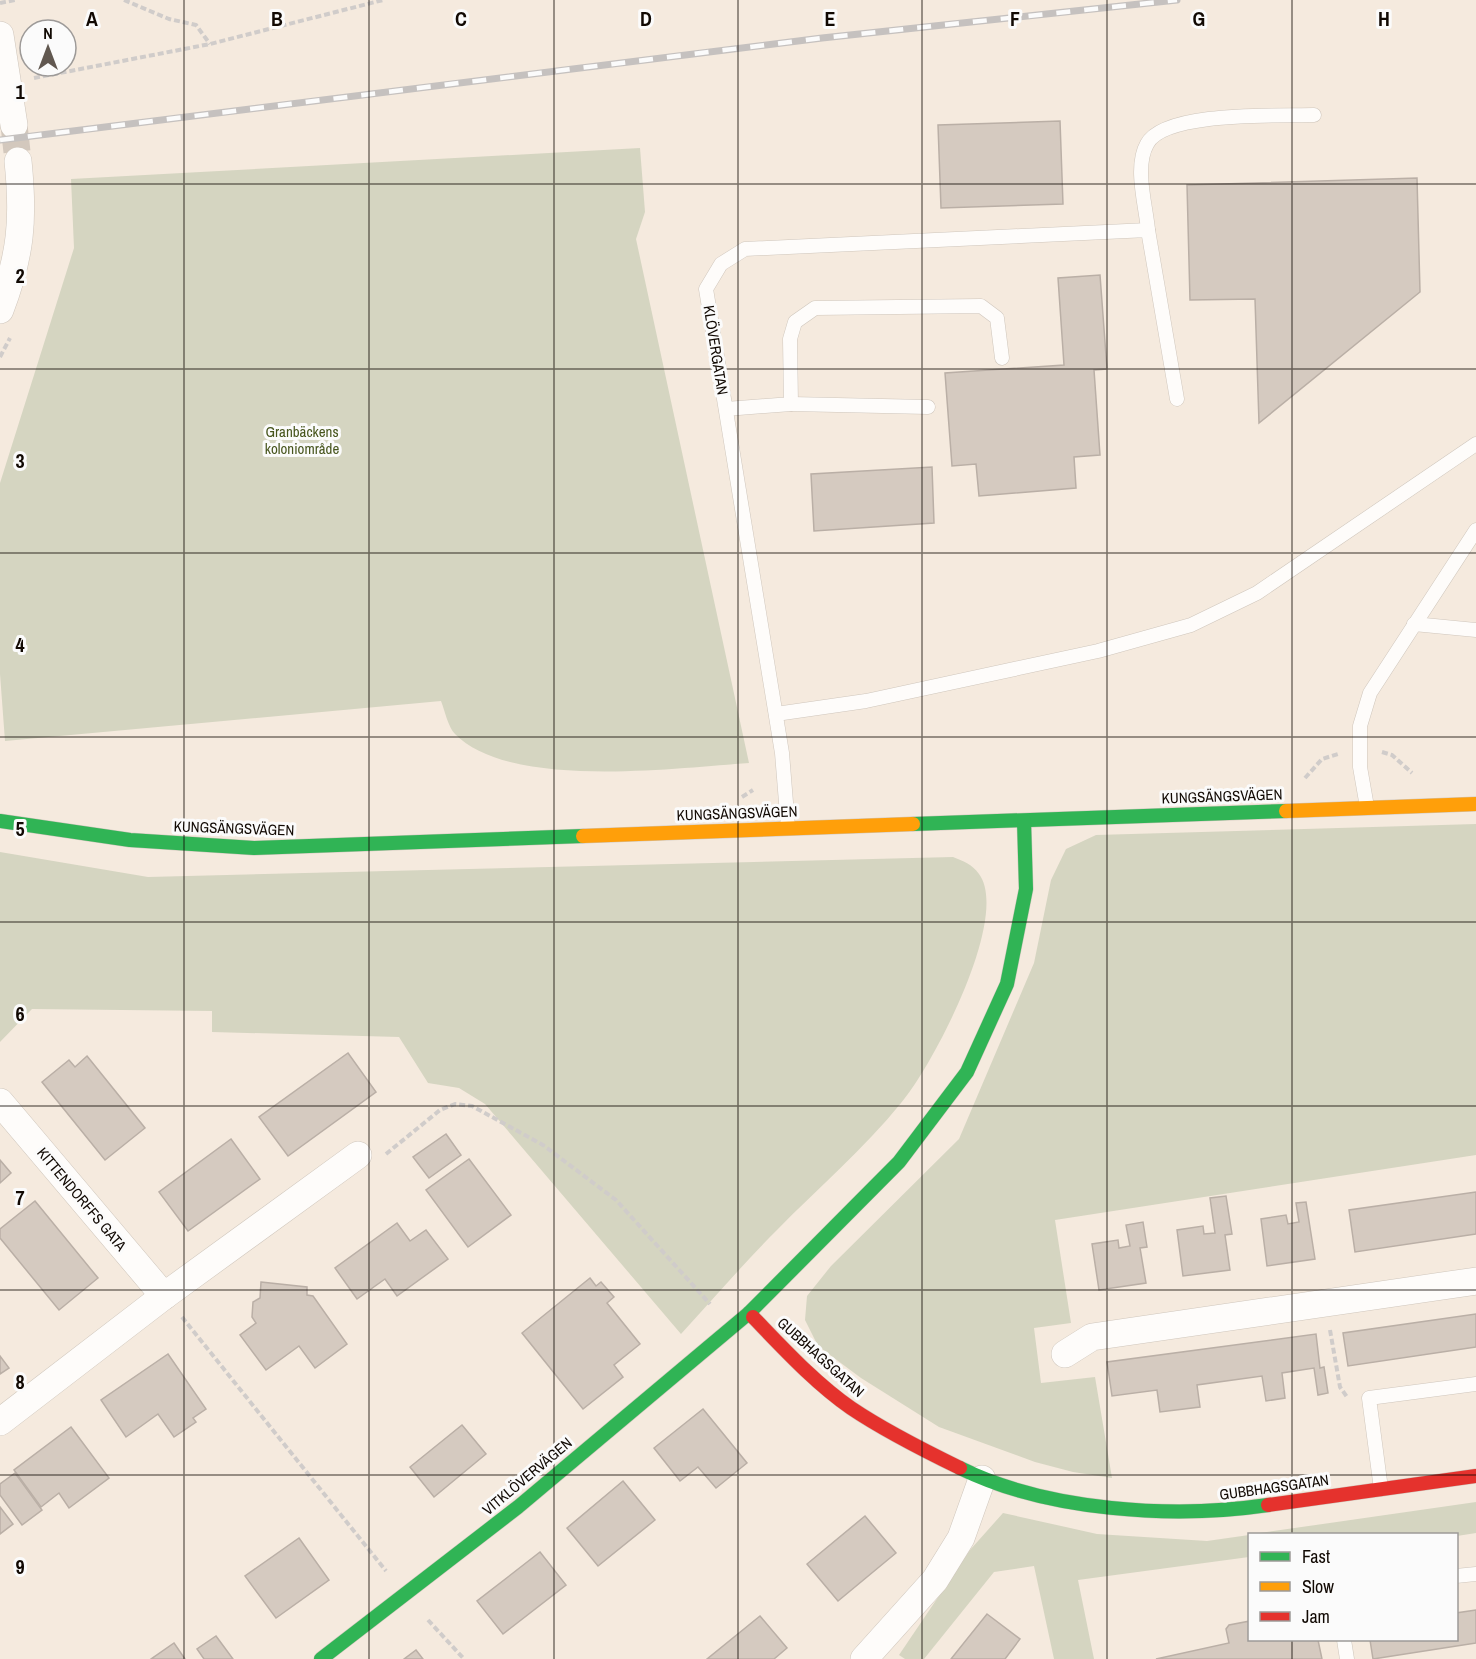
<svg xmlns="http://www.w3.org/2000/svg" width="1476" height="1659" font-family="'Archivo Narrow',sans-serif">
  <rect width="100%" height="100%" fill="#f5eade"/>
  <g fill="#d5d5c1">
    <path d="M640 148 645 212 636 239 749 763C675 768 510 790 455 734 448 727 445 711 441 701L5 741 0 674V483L74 248 71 179Z"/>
    <path d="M1476 824V1155L1055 1220 1071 1323 1034 1328 1041 1383 1095 1377 1112 1478 1073 1472 1035 1462 939 1427 861 1378 818 1346 805 1320 807 1296 831 1266 959 1139 1034 963 1051 880 1066 849 1096 835Z"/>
    <path d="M0 852 148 877 953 857C963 861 972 864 979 874 1011 917 932 1067 901 1103 864 1149 818 1188 777 1230 744 1263 713 1299 681 1334L485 1104 459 1088 428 1083 399 1037 212 1032V1011L32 1009 0 1042Z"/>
    <path d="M1476 1502V1533L1457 1536 1253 1534Z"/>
    <path d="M1003 1513 1097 1534 1207 1541 1249 1535V1557L1078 1580 1094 1659H1054L1034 1566 994 1572 924 1659H905L899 1655 970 1550Z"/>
  </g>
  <g fill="#d5cac0" stroke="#baafa6" stroke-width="1.5">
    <path d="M1060 121 1063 204 941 208 938 125Z"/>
    <path d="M1417 178 1420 292 1259 423 1255 299 1190 300 1187 185Z"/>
    <path d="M1100 275 1107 369 1094 370 1100 455 1074 457 1076 488 979 496 976 464 952 466 945 373 1064 365 1058 278Z"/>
    <path d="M932 467 934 523 814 531 811 474Z"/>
    <path d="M348 1053 376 1092 288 1156 259 1117Z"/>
    <path d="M87 1056 145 1128 105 1160 42 1082 69 1060 75 1067Z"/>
    <path d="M446 1134 461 1155 429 1178 413 1157Z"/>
    <path d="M231 1139 260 1179 188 1231 159 1192Z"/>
    <path d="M469 1159 511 1215 468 1247 426 1190Z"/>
    <path d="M0 1160 11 1173 0 1183Z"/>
    <path d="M1476 1192V1234L1355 1252 1349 1210Z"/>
    <path d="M1226 1196 1232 1234 1225 1235 1230 1270 1183 1276 1177 1230 1203 1226 1204 1234 1215 1233 1210 1198Z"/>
    <path d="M35 1201 98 1278 59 1310 0 1238V1229Z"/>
    <path d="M1306 1202 1315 1259 1267 1266 1261 1219 1286 1215 1288 1224 1299 1222 1296 1203Z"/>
    <path d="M1143 1222 1147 1247 1140 1248 1146 1283 1099 1290 1092 1244 1118 1240 1119 1248 1130 1246 1126 1225Z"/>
    <path d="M397 1223 410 1241 426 1230 448 1259 397 1296 385 1279 357 1299 335 1268Z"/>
    <path d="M590 1278 596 1286 601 1282 614 1297 607 1303 640 1344 614 1365 623 1377 583 1409 522 1333Z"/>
    <path d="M261 1282 307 1287V1295L313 1296 347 1344 315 1368 299 1346 266 1370 240 1335 256 1323 252 1317 253 1302 260 1298Z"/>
    <path d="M1476 1314V1347L1348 1366 1343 1333Z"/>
    <path d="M1316 1334 1320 1368 1324 1367 1328 1393 1318 1395 1314 1368 1282 1373 1285 1398 1266 1401 1262 1376 1197 1385 1200 1407 1160 1412 1157 1390 1112 1396 1107 1362Z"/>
    <path d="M168 1354 206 1409 193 1418 196 1422 174 1437 158 1414 126 1437 101 1400Z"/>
    <path d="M0 1356 9 1368 0 1374Z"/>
    <path d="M703 1409 747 1463 716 1488 698 1467 680 1481 654 1448Z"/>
    <path d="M462 1425 486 1454 434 1497 410 1467Z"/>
    <path d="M71 1427 109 1478 69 1508 59 1493 41 1507 14 1470Z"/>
    <path d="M15 1473 42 1510 22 1525 0 1495V1484Z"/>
    <path d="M623 1481 655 1520 598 1566 567 1528Z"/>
    <path d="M0 1507 13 1524 0 1534Z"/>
    <path d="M865 1516 896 1553 838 1601 807 1564Z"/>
    <path d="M299 1538 329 1580 276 1618 245 1576Z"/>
    <path d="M540 1552 566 1585 503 1634 477 1601Z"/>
    <path d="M1476 1610V1643L1373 1659 1370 1640H1456V1613Z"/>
    <path d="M987 1614 1020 1639 1005 1659H951Z"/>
    <path d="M760 1616 787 1648 774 1659H707Z"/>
    <path d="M1250 1621V1640H1318L1322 1659H1156L1229 1643 1226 1629 1229 1625Z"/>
    <path d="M216 1636 233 1659H204L197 1649Z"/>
    <path d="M174 1643 185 1659H151Z"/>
    <path d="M416 1650 423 1659H404Z"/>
  </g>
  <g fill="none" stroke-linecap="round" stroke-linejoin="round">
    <path stroke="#d3c8bd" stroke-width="27" stroke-dasharray="27 14" stroke-linecap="butt" d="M14 125 18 161"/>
    <defs>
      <g id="lane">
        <path d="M1148 230C1146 206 1134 167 1147 144 1164 111 1278 116 1314 115"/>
        <path d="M791 404 928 407"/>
        <path d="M726 409 791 404 790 339 795 322 815 308 981 306 997 318 1002 358"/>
        <path d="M1414 624 1476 630"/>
        <path d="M776 714 866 701 1098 651 1191 625 1257 593 1476 444"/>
        <path d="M1367 807 1360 767V726L1370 693 1476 530"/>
        <path d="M788 827 782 753 706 289 721 264 745 249 1148 230 1177 399"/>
        <path d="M1381 1489 1369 1398 1476 1384"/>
        <path d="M1456 1576 1476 1574"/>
        <path d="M1344 1640 1347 1659"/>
      </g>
      <g id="street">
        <path d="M0 35 14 125"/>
        <path d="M0 310C21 255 24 219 18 161"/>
        <path d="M0 1102 164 1296"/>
        <path d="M1065 1354 1092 1337 1476 1281"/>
        <path d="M0 1422 164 1296 358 1155"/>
        <path d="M864 1659 935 1580 961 1538 982 1479"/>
      </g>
      <g id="fast">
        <path d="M0 821 130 840 254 848 583 836"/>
        <path d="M913 824 1286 811"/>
        <path d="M753 1317 749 1313 899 1162 967 1072 1007 984 1026 889 1024 821"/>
        <path d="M960 1468C1047 1511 1173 1519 1268 1505"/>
        <path d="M321 1659 518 1507 749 1313"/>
      </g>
      <g id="slow">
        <path d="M1286 811 1476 804"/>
        <path d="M583 836 913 824"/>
      </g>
      <g id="jam">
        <path d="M753 1317C783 1348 815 1383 851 1408 885 1431 923 1450 960 1468"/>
        <path d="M1268 1505 1476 1476"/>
      </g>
    </defs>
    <use href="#lane" stroke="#cfc6bc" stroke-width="15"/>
    <use href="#street" stroke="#cfc6bc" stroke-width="28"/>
    <use href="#fast" stroke="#cfc6bc" stroke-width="15"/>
    <use href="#slow" stroke="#cfc6bc" stroke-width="15"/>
    <use href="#jam" stroke="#cfc6bc" stroke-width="15"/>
    <g stroke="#d0ccca" stroke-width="4" stroke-dasharray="6 3" stroke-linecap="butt">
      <path d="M124 0 169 19 196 25 210 44"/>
      <path d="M0 3 15 0"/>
      <path d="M34 78 210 44 383 0"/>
      <path d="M0 357 10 338"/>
      <path d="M1382 752 1392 755 1412 773"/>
      <path d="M1305 778 1322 759 1338 754"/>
      <path d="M742 797 753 790"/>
      <path d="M386 1154 440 1110 455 1104 472 1106 543 1145 616 1200 710 1304"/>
      <path d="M182 1317 386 1571"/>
      <path d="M1330 1330 1340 1387 1347 1397"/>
      <path d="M428 1620 464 1659"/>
    </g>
    <use href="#lane" stroke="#fefcfa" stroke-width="14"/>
    <use href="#street" stroke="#fefcfa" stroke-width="27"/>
    <use href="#fast" stroke="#30b455" stroke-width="14"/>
    <use href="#slow" stroke="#ff9f0a" stroke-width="14"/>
    <use href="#jam" stroke="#e5322d" stroke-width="14"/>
    <defs>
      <path id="rail" d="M0 140 822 38 1177 0"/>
    </defs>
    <use href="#rail" stroke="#c5c1bf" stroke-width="7"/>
    <use href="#rail" stroke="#fbfbfb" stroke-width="4.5" stroke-dasharray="14" stroke-linecap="butt"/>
  </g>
  <path fill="none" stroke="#110903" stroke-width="1.5" stroke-opacity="0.55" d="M184 0V1659M369 0V1659M554 0V1659M738 0V1659M922 0V1659M1107 0V1659M1292 0V1534M0 184H1476M0 369H1476M0 553H1476M0 737H1476M0 922H1476M0 1106H1476M0 1290H1476M0 1475H1476M1292 1640V1659"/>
  <g text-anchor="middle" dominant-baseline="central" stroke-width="6" stroke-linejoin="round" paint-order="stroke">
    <g font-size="15" fill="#110903" stroke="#fbfbfb">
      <text transform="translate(716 350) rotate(81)">KLÖVERGATAN</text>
      <text transform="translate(1222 796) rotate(-2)">KUNGSÄNGSVÄGEN</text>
      <text transform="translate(737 813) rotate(-2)">KUNGSÄNGSVÄGEN</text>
      <text transform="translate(234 828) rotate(2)">KUNGSÄNGSVÄGEN</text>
      <text transform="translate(82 1199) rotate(50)">KITTENDORFFS GATA</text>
      <text transform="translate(821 1357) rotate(42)">GUBBHAGSGATAN</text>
      <text transform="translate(527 1476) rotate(-40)">VITKLÖVERVÄGEN</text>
      <text transform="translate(1274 1487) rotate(-8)">GUBBHAGSGATAN</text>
    </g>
    <g font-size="15" fill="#47551d" stroke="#fbfbfb">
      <text x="302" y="431">Granbäckens<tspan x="302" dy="17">koloniområde</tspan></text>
    </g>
  </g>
  <g font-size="20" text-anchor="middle" font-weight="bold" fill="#110903" stroke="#fbfbfb" stroke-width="6" stroke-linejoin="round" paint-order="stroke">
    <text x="92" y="26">A</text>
    <text x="277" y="26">B</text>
    <text x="461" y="26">C</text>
    <text x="646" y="26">D</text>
    <text x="830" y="26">E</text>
    <text x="1015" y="26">F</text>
    <text x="1199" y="26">G</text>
    <text x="1384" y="26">H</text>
    <text x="20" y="99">1</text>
    <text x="20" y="283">2</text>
    <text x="20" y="468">3</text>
    <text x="20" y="652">4</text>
    <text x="20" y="836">5</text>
    <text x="20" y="1021">6</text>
    <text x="20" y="1205">7</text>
    <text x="20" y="1389">8</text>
    <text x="20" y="1574">9</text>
  </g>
  <rect x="1248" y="1533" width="210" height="108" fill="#fbfbfb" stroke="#9d9a98" stroke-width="1.5"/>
  <rect x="1260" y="1552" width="30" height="9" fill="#30b455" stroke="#9d9a98" stroke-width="1.5"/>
  <text x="1302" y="1563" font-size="18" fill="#110903">Fast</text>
  <rect x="1260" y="1582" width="30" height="9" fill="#ff9f0a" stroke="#9d9a98" stroke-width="1.5"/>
  <text x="1302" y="1593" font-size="18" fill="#110903">Slow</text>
  <rect x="1260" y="1612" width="30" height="9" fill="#e5322d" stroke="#9d9a98" stroke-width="1.5"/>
  <text x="1302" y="1623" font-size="18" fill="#110903">Jam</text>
  <g transform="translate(48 48)"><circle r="28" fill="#fbfbfb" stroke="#9d9a98" stroke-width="1.5"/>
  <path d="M0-4.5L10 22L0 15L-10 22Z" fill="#615850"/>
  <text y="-9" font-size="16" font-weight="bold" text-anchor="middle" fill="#110903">N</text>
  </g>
</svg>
